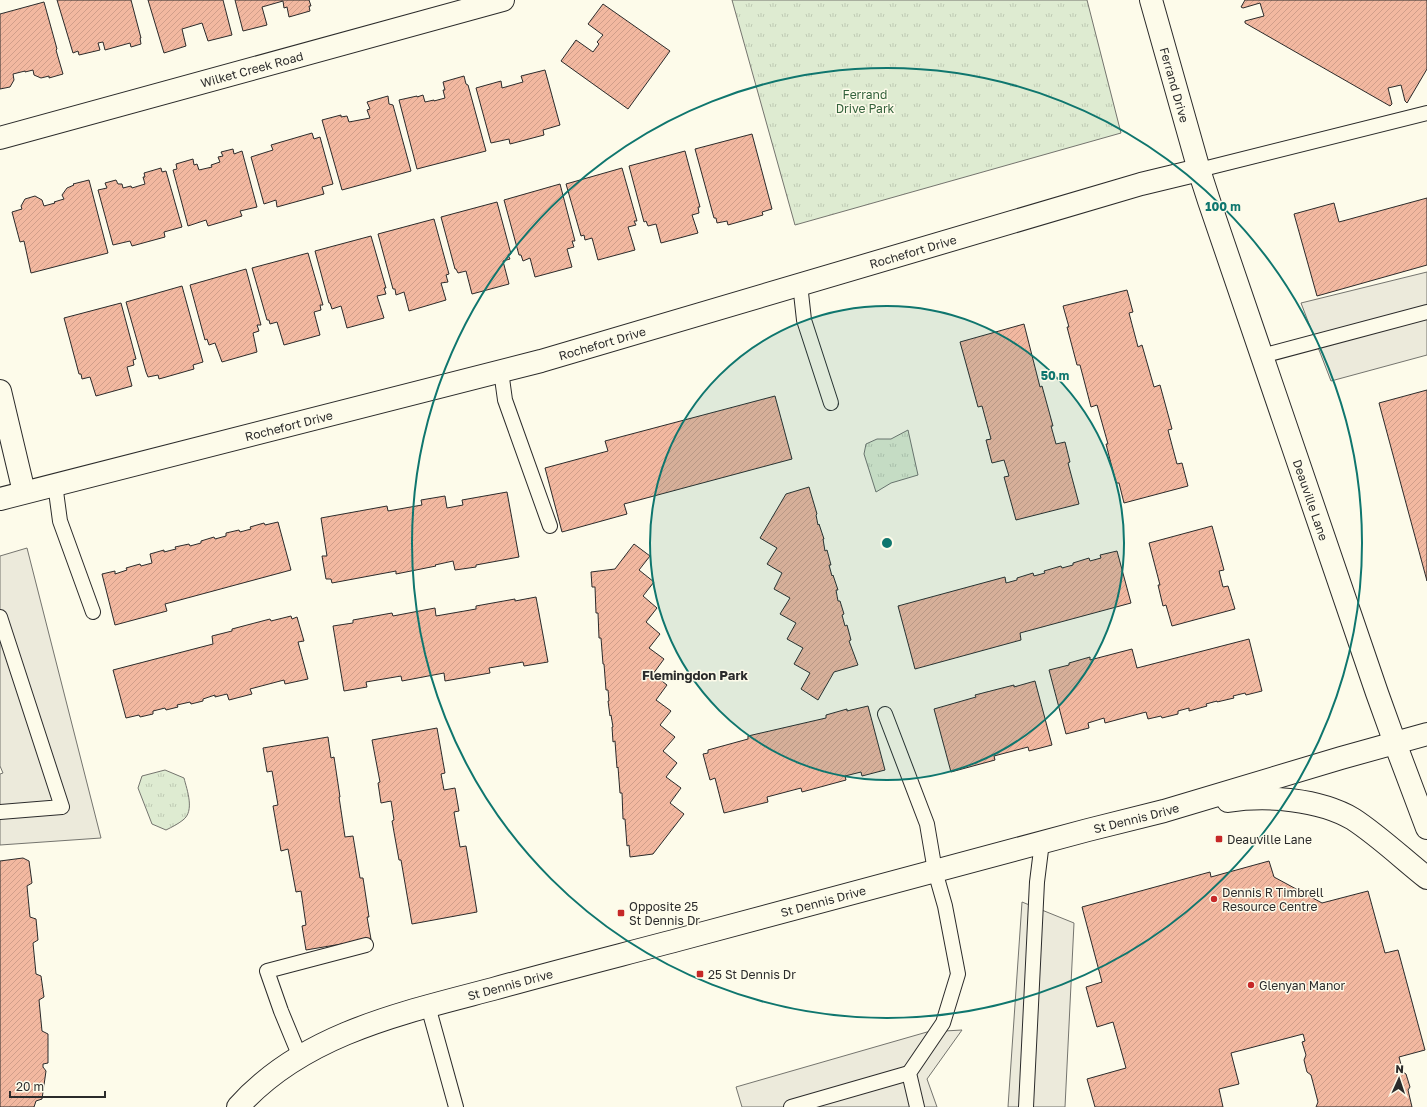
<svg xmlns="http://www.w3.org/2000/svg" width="1427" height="1107" font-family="'Golos Text',sans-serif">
  <defs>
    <pattern id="park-tufts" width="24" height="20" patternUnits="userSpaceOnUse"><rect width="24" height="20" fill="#deebd1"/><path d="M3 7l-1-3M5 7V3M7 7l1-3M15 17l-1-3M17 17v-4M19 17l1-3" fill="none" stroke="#bfcab4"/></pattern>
    <pattern id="building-hatch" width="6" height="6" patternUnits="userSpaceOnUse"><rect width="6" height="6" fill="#f2b8a0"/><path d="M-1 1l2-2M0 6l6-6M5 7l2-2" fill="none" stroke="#d09e8a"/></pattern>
  </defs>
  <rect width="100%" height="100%" fill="#fdfbea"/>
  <g fill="url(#park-tufts)" stroke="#74746e">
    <path d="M732 0H1087L1121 133 795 225Z"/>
    <path d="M908 430 918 475 891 483 876 492 864 454 866 444 877 439H891Z"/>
    <path d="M165 770 184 778C187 790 195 811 183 820 178 824 172 827 166 830L152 824 138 788 142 776Z"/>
  </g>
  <g fill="#eceadb" stroke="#74746e">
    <path d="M1427 272V355L1331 381 1301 303Z"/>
    <path d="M27 548 101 838 0 845V774L3 773 0 766V556Z"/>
    <path d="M1022 902 1074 923 1065 1107H1008Z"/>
    <path d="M962 1030 927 1079 937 1107H742L736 1087 927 1032Z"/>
  </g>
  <g fill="url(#building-hatch)" stroke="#2b2b2b">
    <path d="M57 0H131L141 38H140L141 44 131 47 130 43 105 50 103 42 98 43 100 50 79 55 78 51 73 53Z"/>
    <path d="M148 0H223L232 35 208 41 202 23 182 29 186 46 164 53Z"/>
    <path d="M235 0H309L311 6H309L310 11 289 17 287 7 284 8 283 1 262 7 267 25 243 31Z"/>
    <path d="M1245 0H1427V69L1407 103 1405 101 1401 85 1388 88 1392 104 1390 106 1245 23V21L1264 16 1260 3 1243 8 1241 7Z"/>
    <path d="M44 2 57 49 56 50 63 74 49 78V76L41 78 34 75 33 70 25 72V71L13 74 14 80 10 87 0 89V14Z"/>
    <path d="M603 4 670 51 628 109 561 61 576 40 593 52 599 44 597 42 603 35 588 24Z"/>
    <path d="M545 70 560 125 543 130 544 135 510 144 509 139 491 143 476 88 501 81 502 88 523 82 521 76Z"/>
    <path d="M464 76 466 84 468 85 486 151 417 169 399 100 417 96V97L423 95 425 102 434 100V101L445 98 443 90H445L443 82Z"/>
    <path d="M388 96 389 104 393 105 411 171 342 190 322 120 341 115V117L347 116 349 122 370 118 367 110 370 109 367 102Z"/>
    <path d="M312 133 314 139 320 137 333 184 322 187 324 194 277 207 276 200 264 204 251 157 273 150 271 145Z"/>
    <path d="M752 134 772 209 762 212 763 215 728 225 727 221 717 223 716 218H714L695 149Z"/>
    <path d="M233 149 234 154 242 151 257 207 240 211 242 216 208 226 206 220 188 226 173 170 177 169 176 164 193 159 194 165 197 164 199 170 212 167 211 165 220 162 218 157 223 156 221 152Z"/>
    <path d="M685 151 700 207H698L699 213 692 215 698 233 661 243 656 224 648 226 646 221 644 222 629 166Z"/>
    <path d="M161 168 162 172 166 171 182 227 164 232 165 237 132 246 130 241 113 245 98 190 107 188 105 183 116 180 118 184H122L123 188 131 186 132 188 145 184 143 177H145L144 173Z"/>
    <path d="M622 168 637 221H634L636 225 628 227 635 250 598 260 592 238 585 240 584 235 581 236 566 184Z"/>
    <path d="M89 180 108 253 31 273 24 241 20 242 12 212 22 209 21 206 25 199 35 196 42 200 44 206 55 203 54 202 64 199 62 195 67 188 74 185 73 184Z"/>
    <path d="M560 184 575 241H572L574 247 567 249 572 267 535 277 530 258 523 261 521 255H519L504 200Z"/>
    <path d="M1427 198V265L1317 296 1294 214 1334 203 1339 222Z"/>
    <path d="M497 202 511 254 508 255 510 259 503 261 509 284 472 294 466 271 458 273 456 269H455L441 217Z"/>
    <path d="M434 219 449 274 446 275 448 282 441 283 446 300 409 311 404 292 396 295 395 289H393L378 234Z"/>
    <path d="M371 236 386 288H384L386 294 377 296 384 318 347 328 341 306 332 309 330 303H329L315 251Z"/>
    <path d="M308 253 323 305H320L321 310 314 312 320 335 284 345 277 322 270 324 269 320H267L252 268Z"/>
    <path d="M246 269 261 325H257L259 331 253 333 257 352 222 362 215 343 209 345 207 339 205 340 190 285Z"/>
    <path d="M182 286 203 362 193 365 194 369 159 379 158 375 148 377 146 372 126 302Z"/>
    <path d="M1127 290 1133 312 1129 313 1138 347 1142 345 1154 387 1160 385 1172 429 1168 430 1177 464 1182 463 1188 486 1124 503 1119 483H1116L1106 444H1108L1097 405 1091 407 1080 365H1077L1067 327H1069L1063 306Z"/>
    <path d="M121 303 136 359 133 360 134 365 127 367 132 386 96 396 90 377 82 379 81 374H79L64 318Z"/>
    <path d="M1024 324 1040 387 1042 386 1053 426H1051L1056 444 1065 442 1070 462 1068 463 1079 504 1016 520 1004 477 1009 476 1004 460 992 463 986 440 991 439 982 406 978 407 960 342Z"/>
    <path d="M1427 390V581L1379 403Z"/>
    <path d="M775 396 792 459 624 504 627 514 562 532 545 468 608 451 605 441Z"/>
    <path d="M809 487 817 514 816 515 818 525 819 524 824 539H823L825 551 827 550 831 565H829L832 576 833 575 838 590H836L838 601H840L844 614 842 615 845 626 847 625 851 640 849 641 858 665 834 672 818 700 801 689 810 673 794 664 803 648 787 639 796 623 780 614 790 598 774 589 782 573 767 564 777 548 760 538 786 494Z"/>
    <path d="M507 492 519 557 476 565V567L455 570 453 561 435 565 436 566 396 574V571L332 583 331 579H326L322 556H327L321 518 387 506 388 511 422 505 421 500 445 496 447 508 463 505 462 500Z"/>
    <path d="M278 522 291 570 165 604 167 611 115 625 102 574 115 571V574L127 570 126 568 140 564 141 566 152 563 150 554 164 550V552L176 549 175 547 189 544 190 546 201 543V541L214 537 215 539 226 536V533L239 530 240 532 251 529 250 527 264 523 265 525Z"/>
    <path d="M1212 526 1224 570 1219 571 1223 587 1228 586 1235 609 1172 626 1166 605 1163 606 1158 585H1160L1149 543Z"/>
    <path d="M634 544 650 556 639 570 654 582 643 596 657 608 646 622 660 634 649 648 664 659 653 674 667 685 656 700 671 711 660 725 675 737 663 751 677 763 666 777 681 788 670 803 684 814 653 854 630 857 629 845 627 846 625 819H623L622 793H620L618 767 617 768 615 741 613 742 612 727H613L611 715 610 716 608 701H609L608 690H606L604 664H603L601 638H599L598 613H596L595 587H592L591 572 615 569Z"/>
    <path d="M1117 551 1131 603 1020 633 1021 640 915 669 898 606 1005 577 1006 583 1017 580V578L1033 573 1034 576 1045 573 1044 571 1061 566 1062 568 1073 565V563L1089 558 1090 561 1101 558 1100 555Z"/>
    <path d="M536 597 548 662 524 666 523 662 489 668 490 673 445 681 444 673 402 681 401 676 366 682 367 687 344 691 333 626 353 623V620L392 613 393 616 435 608 436 616 476 609V606L515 599V601Z"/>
    <path d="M291 616 292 619 297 617 304 641 298 642 308 679 285 684 284 680 250 689 252 694 229 700 227 694 215 697V695L203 699V701L191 704 190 702 177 705 178 707 166 710 165 708 153 711V714L140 717 139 715 126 718 113 670 213 644 212 636 232 631V629L270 619 271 621Z"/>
    <path d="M1249 639 1262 691 1246 695 1245 693 1233 696 1234 698 1217 702V701L1206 704 1207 706 1189 711V708L1178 711V714L1162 718 1161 716 1148 719 1146 712 1105 723 1104 718 1088 723 1089 728 1066 734 1049 670 1069 665V663L1090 657V660L1132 649 1137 668Z"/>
    <path d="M1035 681 1052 745 1029 751 1028 747 994 756 995 760 951 772 934 709 976 697 975 695 1014 685V687Z"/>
    <path d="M868 706 885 770 862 776 861 772 845 776 846 780 802 792 801 788 767 797 768 802 724 813 715 778 710 780 703 754 708 753V750L748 739V736L826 718V715L847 709V711Z"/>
    <path d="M437 728 445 773 441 774 444 790 455 788 459 811 454 812 460 847 466 846 477 912 412 924 401 860H399L392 821 394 820 391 801 381 803 378 783 380 782 372 740Z"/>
    <path d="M328 737 331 758 334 757 340 797H339L345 837 353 836 360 878H363L369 917H367L371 939 306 950 302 926 306 925 301 891 296 892 288 849 281 851 273 806 278 805 272 771 267 772 263 748Z"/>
    <path d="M23 858 29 861 32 883 27 886 30 917 36 919 38 940 33 943 36 974 41 976 44 997 39 1000 42 1031 48 1034V1063L43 1064V1067L46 1071 42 1099 36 1101 34 1107H0V861Z"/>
    <path d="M1269 861 1274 877 1322 903 1368 891 1385 953 1398 950 1425 1050 1399 1057 1403 1072 1406 1074 1410 1087 1408 1090 1412 1107H1316L1318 1102 1311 1075 1307 1072 1304 1060 1306 1055 1302 1042 1305 1041 1303 1034 1231 1053 1239 1084 1219 1089 1223 1107H1095L1087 1079 1126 1068 1113 1022 1097 1027 1086 987 1102 982 1082 907 1210 872 1211 877Z"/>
  </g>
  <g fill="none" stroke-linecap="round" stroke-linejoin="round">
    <defs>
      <g id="lane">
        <path d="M1199 170 1427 113"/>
        <path d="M800 284 804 320 831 403"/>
        <path d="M1262 356 1427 312"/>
        <path d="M501 371 505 400 550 526"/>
        <path d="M55 484 60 521 93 612"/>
        <path d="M0 617 62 807 0 812"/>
        <path d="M885 714 927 824 935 871 945 906 958 974 943 1023 909 1073 917 1107"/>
        <path d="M428 1006 456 1107"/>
        <path d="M300 1057 281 1011 267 971 366 945"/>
        <path d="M791 1107 909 1073"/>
        <path d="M1026 1107 1037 882 1042 842"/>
      </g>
      <g id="street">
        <path id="s1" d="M1151 0 1199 170 1209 201 1377 693 1395 743"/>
        <path id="s2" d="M0 138 503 0"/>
        <path d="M0 391 24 492"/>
        <path id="s3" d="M0 499 541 361 1141 184 1199 170"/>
      </g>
      <g id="secondary">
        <path d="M1395 743 1427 828"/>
        <path d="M1228 801C1266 795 1319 799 1353 819 1379 836 1403 859 1427 878"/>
        <path id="s4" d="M238 1107C303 1034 402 1013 493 989 557 971 621 955 685 938 820 902 954 865 1088 830L1164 811 1341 758 1427 734"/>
      </g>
    </defs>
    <use href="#lane" stroke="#2b2b2b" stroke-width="16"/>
    <use href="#street" stroke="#2b2b2b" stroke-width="24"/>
    <use href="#secondary" stroke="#2b2b2b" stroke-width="24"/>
    <use href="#lane" stroke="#fdfbea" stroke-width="14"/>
    <use href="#street" stroke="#fdfbea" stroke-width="22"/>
    <use href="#secondary" stroke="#fdfbea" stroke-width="22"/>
  </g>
  <circle cx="887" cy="543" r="237" fill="#0f766e" fill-opacity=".12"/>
  <g fill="none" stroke="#0f766e" stroke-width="2">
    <circle cx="887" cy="543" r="237"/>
    <circle cx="887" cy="543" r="475"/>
  </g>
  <g fill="#c62828" stroke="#fdfbea" stroke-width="1.5">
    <rect x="1215" y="835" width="8" height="8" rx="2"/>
    <circle cx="1214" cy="899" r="4"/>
    <rect x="617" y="909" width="8" height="8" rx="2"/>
    <rect x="696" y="970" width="8" height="8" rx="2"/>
    <circle cx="1251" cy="985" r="4"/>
  </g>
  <g text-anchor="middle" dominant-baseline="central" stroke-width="3" stroke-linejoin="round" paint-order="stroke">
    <g font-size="12" fill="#2b2b2b" stroke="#fdfbea">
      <text stroke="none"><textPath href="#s2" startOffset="261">Wilket Creek Road</textPath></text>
      <text stroke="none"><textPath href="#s1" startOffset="88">Ferrand Drive</textPath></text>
      <text stroke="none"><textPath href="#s3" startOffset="946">Rochefort Drive</textPath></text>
      <text stroke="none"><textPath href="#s3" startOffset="622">Rochefort Drive</textPath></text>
      <text stroke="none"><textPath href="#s3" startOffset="298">Rochefort Drive</textPath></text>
      <text stroke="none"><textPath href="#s1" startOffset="525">Deauville Lane</textPath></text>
      <text stroke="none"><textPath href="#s4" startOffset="951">St Dennis Drive</textPath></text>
      <text stroke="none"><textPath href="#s4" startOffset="627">St Dennis Drive</textPath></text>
      <text stroke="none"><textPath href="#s4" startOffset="303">St Dennis Drive</textPath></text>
    </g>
    <g font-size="12" fill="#34623c" stroke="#fdfbea">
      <text x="865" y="94">Ferrand<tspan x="865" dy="14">Drive Park</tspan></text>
    </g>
    <g font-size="12" fill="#2b2b2b" stroke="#fdfbea" text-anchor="start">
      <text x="1227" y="839">Deauville Lane</text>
      <text x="1222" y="892">Dennis R Timbrell<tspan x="1222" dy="14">Resource Centre</tspan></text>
      <text x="629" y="906">Opposite 25<tspan x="629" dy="14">St Dennis Dr</tspan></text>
      <text x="708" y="974">25 St Dennis Dr</text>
      <text x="1259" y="985">Glenyan Manor</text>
    </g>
    <g font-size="13" font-weight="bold" fill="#2b2b2b" stroke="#fdfbea">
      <text x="695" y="675">Flemingdon Park</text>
    </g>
  </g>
  <circle cx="887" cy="543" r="6" fill="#0f766e" stroke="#fdfbea" stroke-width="2"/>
  <g font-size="12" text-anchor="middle" font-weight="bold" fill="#0f766e" stroke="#fdfbea" stroke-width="3" stroke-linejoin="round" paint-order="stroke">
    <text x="1223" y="211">100 m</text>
    <text x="1055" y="380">50 m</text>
  </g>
  <g transform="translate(1399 1079) rotate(3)" stroke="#fdfbea" stroke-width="3" paint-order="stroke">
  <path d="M0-3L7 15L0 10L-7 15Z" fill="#2b2b2b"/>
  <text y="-6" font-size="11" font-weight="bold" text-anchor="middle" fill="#2b2b2b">N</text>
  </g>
  <path d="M10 1091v6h95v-6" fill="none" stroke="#2b2b2b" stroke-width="2"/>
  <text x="16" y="1091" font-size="12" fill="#2b2b2b" stroke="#fdfbea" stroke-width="3" paint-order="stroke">20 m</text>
</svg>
